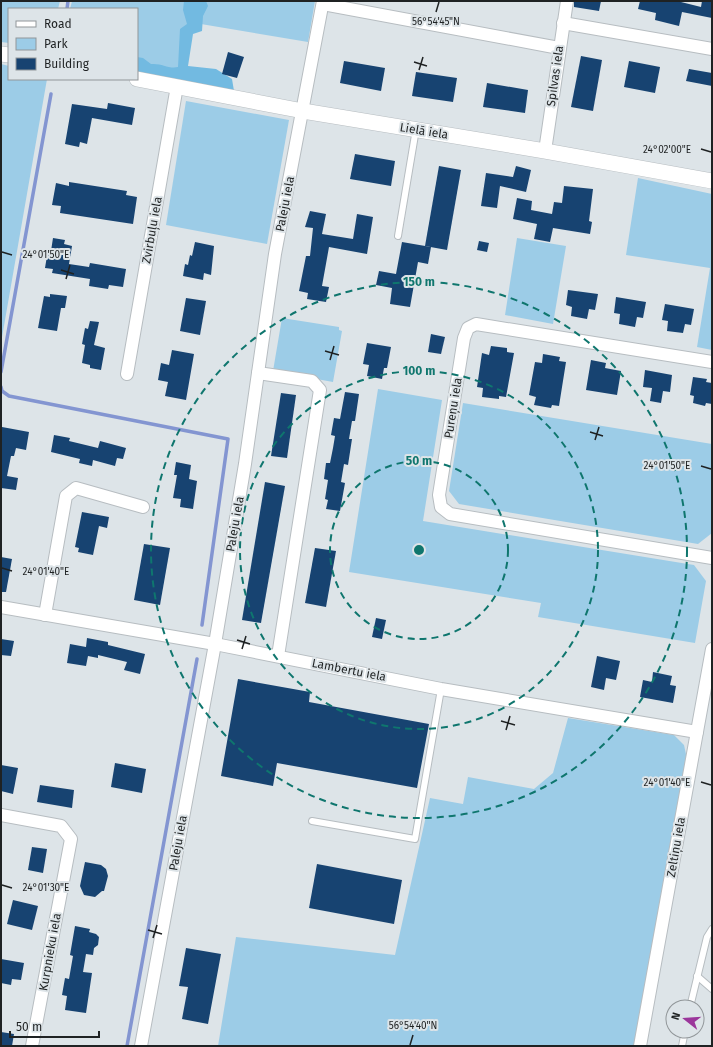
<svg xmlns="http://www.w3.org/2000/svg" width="713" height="1047" font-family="'Fira Sans',sans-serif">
  <rect width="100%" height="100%" fill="#dde4e8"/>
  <g fill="#9ccce7">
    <path d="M1 1H60L58 9H9V43L1 42Z"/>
    <path d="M72 1H315L308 42 189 22 179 71 137 64V9H70Z"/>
    <path d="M1 64 9 66V79H47L1 343Z"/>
    <path d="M186 101 289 120 267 244 166 225Z"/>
    <path d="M638 178 712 194V350L697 347 710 268 626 255Z"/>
    <path d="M517 238 566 246 553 324 505 315Z"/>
    <path d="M282 318 339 327V330L342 331 333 382 273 371Z"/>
    <path d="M378 389 442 400 423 521 694 565 706 581 695 643 538 617 541 603 349 572Z"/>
    <path d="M463 403 712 444V533L698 544 459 504 449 491Z"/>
    <path d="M568 718 674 735 684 745 687 759 634 1046H218L236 937 395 955 430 798 463 804 468 777 534 789 553 773Z"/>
  </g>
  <path fill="#72bae1" d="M184 1H206L208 6 203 16 202 31 193 34 188 66 216 69 232 79 234 91 137 76V57L143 58 151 64C162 63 168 69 178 67L180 29 187 24 183 10Z"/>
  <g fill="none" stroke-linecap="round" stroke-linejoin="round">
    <g stroke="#8395d1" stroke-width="3.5">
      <path d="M67 9 68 1"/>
      <path d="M1 372 51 94"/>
      <path d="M1 387 2 391 9 396 228 439 202 625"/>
      <path d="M127 1046 197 659"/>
    </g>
  </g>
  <g fill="#174371">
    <path d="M574 1H601L599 11 574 7Z"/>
    <path d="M640 1H677L701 7 702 1H712V18L682 12 679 26 655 20 656 13 638 9Z"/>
    <path d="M228 52 244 57 237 78 222 74Z"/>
    <path d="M581 56 602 60 593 111 571 107Z"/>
    <path d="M344 61 385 68 381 91 340 83Z"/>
    <path d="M629 61 660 67 655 93 624 87Z"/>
    <path d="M689 69 712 73V86L686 81Z"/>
    <path d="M416 72 457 78 453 102 412 96Z"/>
    <path d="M487 83 528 90 525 113 483 107Z"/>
    <path d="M108 103 135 108 132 125 92 118 87 144 80 142 79 147 65 144 72 104 107 109Z"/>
    <path d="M355 154 395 161 391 186 350 179Z"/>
    <path d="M439 166 461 170 447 250 425 246Z"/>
    <path d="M516 166 531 170 526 192 500 186 497 208 481 206 486 173 513 177Z"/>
    <path d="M69 182 127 191 126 195 137 197 133 224 60 213 61 206 52 205 56 183 69 186Z"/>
    <path d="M564 186 593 189 589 221 592 222 590 234 553 228 550 242 534 239 537 224 513 219 517 198 532 201 531 210 552 214 554 202 562 203Z"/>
    <path d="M310 211 326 214 322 234 353 239 357 214 373 217 367 254 329 247 322 286 329 287 326 302 307 299 308 293 299 291 306 256H310L313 228 305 227Z"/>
    <path d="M53 238 65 240 64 244 72 246 69 264 89 267 90 263 126 269 123 287 109 285 108 289 89 286 90 279 52 273 53 269 45 268 48 250 51 251Z"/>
    <path d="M479 241 489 243 487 252 477 250Z"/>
    <path d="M195 242 214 246 211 275 204 273 203 280 183 276 185 264 188 265 190 255 192 256Z"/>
    <path d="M402 242 431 247 428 264 418 262 410 307 390 304 392 288 376 285 379 271 396 274Z"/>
    <path d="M568 290 598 294 595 310 589 309 587 319 571 316 572 307 566 305Z"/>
    <path d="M50 294 67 296 65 308H61L57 331 38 328 44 296 50 297Z"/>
    <path d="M616 297 646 302 643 318 637 317 635 327 619 324 620 314 614 313Z"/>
    <path d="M186 298 206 301 200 335 180 331Z"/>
    <path d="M665 304 694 309 691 325 685 324 683 333 667 331 668 321 662 320Z"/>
    <path d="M90 321 99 322 94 345 105 348 101 370 90 368V365L82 363 85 345 82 344 85 328 88 329Z"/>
    <path d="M431 334 445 337 441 354 428 352Z"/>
    <path d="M367 343 391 347 387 368H384L382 379 367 376 369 365 363 364Z"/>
    <path d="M491 346 507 348V352L514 353 506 397 499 396V399L482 397 483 388 477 387 482 353 489 355Z"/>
    <path d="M172 350 194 354 186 400 165 396 168 382 158 380 161 363 169 365Z"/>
    <path d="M543 354 560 357 559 361 566 362 559 406 552 405 551 408 534 405 536 397 529 395 535 362 542 363Z"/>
    <path d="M591 360 606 363 605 368 621 371 617 395 586 390Z"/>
    <path d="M645 370 672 375 670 392 663 391 661 403 650 401 652 388 643 387Z"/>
    <path d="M693 377 707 379 706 382 712 383V404L706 403 705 406 693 403 694 396 690 395Z"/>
    <path d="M345 392 359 394 355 421H352L349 439H352L348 465 344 464 341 482 345 483 340 511 326 509 328 500 325 499 328 480 324 479 326 463H330L333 448 335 436 331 435 334 418 340 419Z"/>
    <path d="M281 393 296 395 287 458 271 456Z"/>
    <path d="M2 427 29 432 26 450 16 448 14 456H11L7 476 18 478 16 490 1 488Z"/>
    <path d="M54 435 70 438 69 441 98 448 100 441 126 448 123 459 117 458 115 466 93 460 92 466 79 463 80 459 51 452Z"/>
    <path d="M176 462 191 465 189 479 197 481 193 509 180 507 181 499 173 498 177 475H174Z"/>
    <path d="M265 482 285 486 261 623 242 620Z"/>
    <path d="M82 512 109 517 107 528 99 526 93 555 78 552 79 548 75 547Z"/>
    <path d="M144 544 170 548 160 605 134 600Z"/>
    <path d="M315 548 336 551 326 607 305 603Z"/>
    <path d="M1 557 12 559 6 592H1Z"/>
    <path d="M376 618 386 620 382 639 372 637Z"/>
    <path d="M87 638 108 642V645L145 654 140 674 124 670 127 662 98 655V658L88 656 86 666 67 663 70 644 86 647Z"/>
    <path d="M1 639 14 641 11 656 1 655Z"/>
    <path d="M597 656 620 661 616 680 606 678 604 690 591 687Z"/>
    <path d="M653 672 672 676 670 685 676 686 673 703 640 697 643 680 652 682Z"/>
    <path d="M238 679 310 692 309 702 429 724 417 788 277 763 273 786 221 776Z"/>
    <path d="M115 763 146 769 142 793 111 787Z"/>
    <path d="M1 765 18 768 13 794 1 791Z"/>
    <path d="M40 785 74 790 72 808 37 802Z"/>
    <path d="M32 847 47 849 43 873 28 870Z"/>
    <path d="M85 862 101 865 106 869 108 876 104 891H102L95 897 84 895 80 886Z"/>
    <path d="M317 864 402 880 394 924 309 908Z"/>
    <path d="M13 900 38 906 32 930 7 924Z"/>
    <path d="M75 926 90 929 89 932 96 934 99 937 98 945 94 948 93 955 86 954 83 972 92 973 86 1013 65 1010 67 996 62 995 65 978 69 979 73 956 70 955Z"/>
    <path d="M186 948 221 954 208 1024 182 1019 188 987 179 986Z"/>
    <path d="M1 959 24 963 21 980 12 979 11 985 1 983Z"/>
    <path d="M1 1032 14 1034 12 1046H1Z"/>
  </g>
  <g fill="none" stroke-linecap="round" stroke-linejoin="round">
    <defs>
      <g id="service">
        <path d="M398 236 416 129"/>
        <path d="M312 821 415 839 441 689"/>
        <path d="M697 976 712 989"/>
        <path d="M690 1007 707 937 712 929"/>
        <path d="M682 1046 685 1031"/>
      </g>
      <g id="minor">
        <path d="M323 4 559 48"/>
        <path d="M563 23 712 49"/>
        <path d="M545 151 567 1"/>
        <path d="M712 362 476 324 468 328 464 338 439 495 441 507 450 514 712 558"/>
        <path d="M258 373 312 381 320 390 278 656"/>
        <path d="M127 374 177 86"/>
        <path d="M1 607 215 644 441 689 697 732"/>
        <path d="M45 615 66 496 76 488 143 507"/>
        <path d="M1 815 61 826 71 839 32 1046"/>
        <path d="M141 1046 215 644 245 464 275 254 323 1"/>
        <path d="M640 1046 712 649"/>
      </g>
      <g id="tertiary">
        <path d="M1 54 9 55"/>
        <path d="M137 79 303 111 545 151 712 181"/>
      </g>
    </defs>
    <use href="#service" stroke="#b7bdc1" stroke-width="8"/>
    <use href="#minor" stroke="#b7bdc1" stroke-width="14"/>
    <use href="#tertiary" stroke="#b7bdc1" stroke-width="16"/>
    <use href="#service" stroke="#fff" stroke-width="6"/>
    <use href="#minor" stroke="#fff" stroke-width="12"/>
    <use href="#tertiary" stroke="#fff" stroke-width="15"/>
  </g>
  <path fill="none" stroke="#1f2223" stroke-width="1.5" d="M436 12 439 2M414 62 427 66M419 70 423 57M701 149 711 152M2 252 12 255M61 270 74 274M66 279 70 265M325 351 339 355M330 360 334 346M590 432 603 436M595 440 599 427M701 466 711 469M2 568 12 571M237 640 250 644M242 649 246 636M501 721 515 725M506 730 510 716M701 782 711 785M2 885 12 888M148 930 162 934M153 938 157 925M410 1045 413 1035"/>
  <g fill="none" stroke="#0f766e" stroke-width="2" stroke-dasharray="7 5">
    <circle cx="419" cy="550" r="89"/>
    <circle cx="419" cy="550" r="179"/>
    <circle cx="419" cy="550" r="268"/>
  </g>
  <g text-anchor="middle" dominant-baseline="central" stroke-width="4" stroke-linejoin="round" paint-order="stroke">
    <g font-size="12" fill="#1f2223" stroke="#dde4e8">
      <text transform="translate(555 76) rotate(-82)">Spilvas iela</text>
      <text transform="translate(424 131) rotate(9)">Lielā iela</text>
      <text transform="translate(285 204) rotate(-79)">Paleju iela</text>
      <text transform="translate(152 230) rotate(-80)">Zvirbuļu iela</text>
      <text transform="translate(453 408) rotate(-81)">Pureņu iela</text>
      <text transform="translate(235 524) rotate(-80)">Paleju iela</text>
      <text transform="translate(349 670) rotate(11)">Lambertu iela</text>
      <text transform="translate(178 843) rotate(-80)">Paleju iela</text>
      <text transform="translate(676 847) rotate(-80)">Zeltiņu iela</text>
      <text transform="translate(50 952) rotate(-80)">Kurpnieku iela</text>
    </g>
  </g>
  <g font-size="10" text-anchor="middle" fill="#1f2223" stroke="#dde4e8" stroke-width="4" stroke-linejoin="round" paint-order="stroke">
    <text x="436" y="25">56°54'45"N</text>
    <text x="667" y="153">24°02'00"E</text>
    <text x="46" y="258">24°01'50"E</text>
    <text x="667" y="469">24°01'50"E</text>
    <text x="46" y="575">24°01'40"E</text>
    <text x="667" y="786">24°01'40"E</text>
    <text x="46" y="891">24°01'30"E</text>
    <text x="413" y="1029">56°54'40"N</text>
  </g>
  <circle cx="419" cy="550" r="6" fill="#0f766e" stroke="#dde4e8" stroke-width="2"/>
  <g font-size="12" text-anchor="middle" font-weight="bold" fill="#0f766e" stroke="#dde4e8" stroke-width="4" stroke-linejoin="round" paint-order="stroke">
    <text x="419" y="286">150 m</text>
    <text x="419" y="375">100 m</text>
    <text x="419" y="465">50 m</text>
  </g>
  <rect width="713" height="1047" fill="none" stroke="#1f2223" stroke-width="4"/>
  <rect x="8" y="8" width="130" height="72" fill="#dde4e8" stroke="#919699"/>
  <rect x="16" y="21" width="20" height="6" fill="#ffffff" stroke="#919699"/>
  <text x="44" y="28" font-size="12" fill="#1f2223">Road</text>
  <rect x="16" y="38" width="20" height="12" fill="#9ccce7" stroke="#919699"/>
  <text x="44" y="48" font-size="12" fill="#1f2223">Park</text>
  <rect x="16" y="58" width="20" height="12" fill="#174371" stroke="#919699"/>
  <text x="44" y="68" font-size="12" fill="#1f2223">Building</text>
  <g transform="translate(685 1019) rotate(287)"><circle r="19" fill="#dde4e8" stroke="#919699"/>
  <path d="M0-3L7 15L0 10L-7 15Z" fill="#9b369b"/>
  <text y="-6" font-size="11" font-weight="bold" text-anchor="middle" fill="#1f2223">N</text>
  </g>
  <path d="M10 1031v6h89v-6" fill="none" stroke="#1f2223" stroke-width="2"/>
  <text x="16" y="1031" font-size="12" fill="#1f2223" stroke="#dde4e8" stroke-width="3" paint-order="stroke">50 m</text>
</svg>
